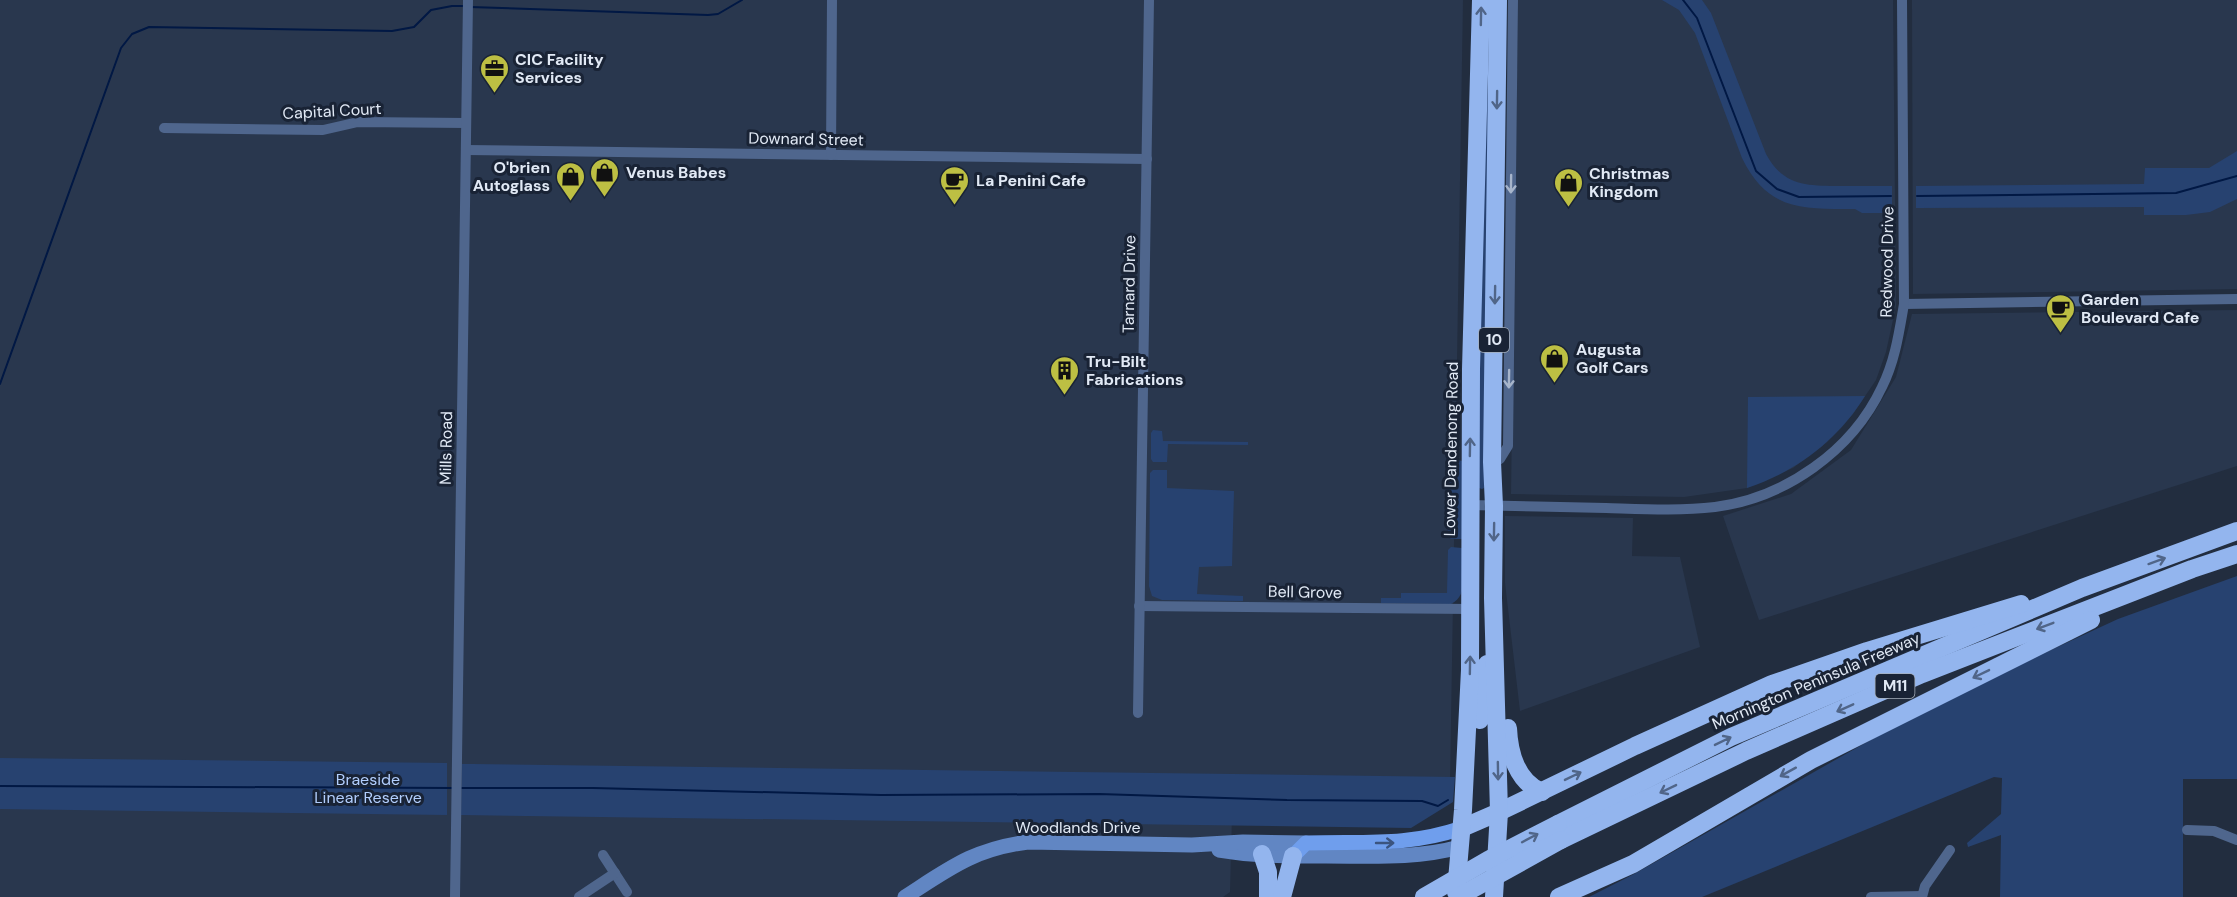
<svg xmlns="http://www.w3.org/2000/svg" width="2237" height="897" font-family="'DM Sans',sans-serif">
  <rect width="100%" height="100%" fill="#222d3f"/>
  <g fill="#29374e">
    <path d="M0 0H1463L1450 782 1233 778 1230 892 1223 897H0Z"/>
    <path d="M1518 0H1893L1896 306 1886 352 1876 380 1853 414 1827 442 1793 468 1747 488 1684 497 1511 494Z"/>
    <path d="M1912 0H2237V289L1913 294Z"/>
    <path d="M2237 310V466L1759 620 1723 516 1791 494 1851 450 1896 377 1912 314Z"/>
    <path d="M1505 516 1633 518 1632 556 1680 557 1700 647 1520 711 1505 583Z"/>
  </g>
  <g fill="#274270">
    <path d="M1662 0H1702L1711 13 1766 154C1783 186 1807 186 1840 186 1857 186 1875 186 1892 186V213H1862L1855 209C1802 209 1768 211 1742 158L1695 33 1679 10Z"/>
    <path d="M1491 61 1486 464 1484 488 1482 489 1479 488V328L1488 76Z"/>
    <path d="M2237 151V199L2210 212 2186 215H2144V207L1916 208V186L2144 184 2145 168H2209Z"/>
    <path d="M1865 396C1837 441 1797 471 1747 488L1748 397Z"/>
    <path d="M1153 430 1162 431 1163 441 1248 442V445L1168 444 1167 462H1153L1151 459V433Z"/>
    <path d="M1450 459 1463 461 1462 539H1451L1448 537Z"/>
    <path d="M1153 470H1167V488L1234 491 1232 566 1199 567 1197 594 1243 596V601L1162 600 1152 596 1149 586 1150 473Z"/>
    <path d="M1451 547 1462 548C1463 566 1470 595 1451 604L1381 603V598H1401V593H1447L1448 550Z"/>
    <path d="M2237 576V779H2183V897H2000L2001 835 1968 847 1967 843 2001 814 2002 778 1994 777 1702 897H1589L1634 874 1934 704 2118 619Z"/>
    <path d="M0 758 447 763V815L0 809Z"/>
    <path d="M462 764H472L1455 777 1453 802 1411 828 461 815Z"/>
  </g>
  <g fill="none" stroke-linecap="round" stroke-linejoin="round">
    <g stroke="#011844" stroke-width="2">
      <path d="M1683 0 1697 18 1756 171 1777 189 1799 197 1891 196"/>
      <path d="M470 7 708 15 718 14 742 0"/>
      <path d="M1917 196 2176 193 2237 176"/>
      <path d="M0 384 121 48 132 34 149 27 392 31 414 27 431 10 452 6H465"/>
      <path d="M0 786 452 788"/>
      <path d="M461 788H593L881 795 1099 794 1287 800 1422 801 1438 806 1448 800"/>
    </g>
    <g stroke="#4f668d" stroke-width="10">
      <path d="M164 128 323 130 358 122 466 123"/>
      <path d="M466 150 1147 159"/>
      <path d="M831 155 832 0"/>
      <path d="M1904 304 2237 299"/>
      <path d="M1492 462 1500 459 1508 446 1513 0"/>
      <path d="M1469 505C1515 506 1560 507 1606 508 1642 509 1679 511 1715 507 1785 498 1852 451 1882 387 1895 361 1899 333 1904 304L1902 0"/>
      <path d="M1139 606 1471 609"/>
      <path d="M1138 713 1149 0"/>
      <path d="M2187 830 2214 831 2237 840"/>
      <path d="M603 855 627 892"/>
      <path d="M455 897 468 0"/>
      <path d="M579 897 615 873"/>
      <path d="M1871 897 1922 896"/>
      <path d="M1922 897 1925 886 1950 850"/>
    </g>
    <g stroke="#6186c3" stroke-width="15">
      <path d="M1219 850C1254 856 1290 856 1326 856 1372 856 1415 859 1460 847"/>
      <path d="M905 897C950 868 974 849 1028 842L1192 845 1243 842 1306 843"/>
    </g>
    <path stroke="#6f9eed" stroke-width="15" d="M1293 856 1306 843C1363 841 1406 847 1462 828"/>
    <g stroke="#93b5ee" stroke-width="18">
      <path d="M1480 720 1487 664"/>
      <path d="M1508 728C1509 753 1517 782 1542 792"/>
      <path d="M1558 824 1731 737 2082 588 2237 531"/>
      <path d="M1462 828 1499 812 1635 746 1772 684 1867 651 2021 604"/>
      <path d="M1561 840 1746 751 1922 674 2192 569 2237 554"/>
      <path d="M1262 854 1268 872V897"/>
      <path d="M1456 892 1463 810 1470 670 1471 369 1481 0"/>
      <path d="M1282 897 1293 856"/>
      <path d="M1494 897 1499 812 1493 598 1494 506 1492 462 1498 0"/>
      <path d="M1559 897 1633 864 1811 760 2091 620"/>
    </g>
    <g stroke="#93b5ee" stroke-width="18">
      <path d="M1424 897 1488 860 1558 824"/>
      <path d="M1458 897 1561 840"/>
    </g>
  </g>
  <defs><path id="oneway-shaft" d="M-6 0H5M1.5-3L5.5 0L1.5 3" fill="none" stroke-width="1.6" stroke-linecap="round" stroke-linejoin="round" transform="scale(1.5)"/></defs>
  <g stroke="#506588">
    <use href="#oneway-shaft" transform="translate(1481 16) rotate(-89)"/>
    <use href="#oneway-shaft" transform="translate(1497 100) rotate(91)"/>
    <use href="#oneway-shaft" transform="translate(1495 295) rotate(91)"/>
    <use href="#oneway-shaft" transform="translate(1470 447) rotate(-89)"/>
    <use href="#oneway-shaft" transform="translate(1494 532) rotate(91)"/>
    <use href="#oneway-shaft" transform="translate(2157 561) rotate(-20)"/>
    <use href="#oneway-shaft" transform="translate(2045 626) rotate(159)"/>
    <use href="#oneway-shaft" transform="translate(1470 665) rotate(-89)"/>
    <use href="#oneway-shaft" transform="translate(1981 674) rotate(154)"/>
    <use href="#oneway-shaft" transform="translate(1845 708) rotate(156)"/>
    <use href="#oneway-shaft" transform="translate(1723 741) rotate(-26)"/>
    <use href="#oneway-shaft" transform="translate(1498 771) rotate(89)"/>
    <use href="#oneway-shaft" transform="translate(1788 772) rotate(151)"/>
    <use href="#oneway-shaft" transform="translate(1573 776) rotate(-26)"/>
    <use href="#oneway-shaft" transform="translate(1668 789) rotate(154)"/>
    <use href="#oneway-shaft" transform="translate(1530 838) rotate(-28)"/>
  </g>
  <g stroke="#a7b5cb">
    <use href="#oneway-shaft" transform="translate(1511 184) rotate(91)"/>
    <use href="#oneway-shaft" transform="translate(1509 379) rotate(91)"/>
  </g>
  <use stroke="#3b547f" href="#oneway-shaft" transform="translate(1385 843)"/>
  <defs>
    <symbol id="office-pin" viewBox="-11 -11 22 30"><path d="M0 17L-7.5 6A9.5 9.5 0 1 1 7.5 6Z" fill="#bdbf43" stroke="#192335"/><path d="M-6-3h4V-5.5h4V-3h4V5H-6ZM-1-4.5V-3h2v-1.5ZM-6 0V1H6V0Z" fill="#111"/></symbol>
    <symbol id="shop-pin" viewBox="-11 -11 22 30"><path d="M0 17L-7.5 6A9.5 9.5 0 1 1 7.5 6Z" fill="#bdbf43" stroke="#192335"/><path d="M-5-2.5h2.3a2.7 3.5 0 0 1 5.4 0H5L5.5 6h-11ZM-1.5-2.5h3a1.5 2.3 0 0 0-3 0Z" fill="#111"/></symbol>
    <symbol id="cafe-pin" viewBox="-11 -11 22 30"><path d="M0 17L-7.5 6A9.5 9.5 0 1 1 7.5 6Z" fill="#bdbf43" stroke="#192335"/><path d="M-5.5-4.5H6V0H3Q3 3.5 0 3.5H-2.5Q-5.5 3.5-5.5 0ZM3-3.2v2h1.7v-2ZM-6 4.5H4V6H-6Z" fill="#111"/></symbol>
    <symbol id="building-pin" viewBox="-11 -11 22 30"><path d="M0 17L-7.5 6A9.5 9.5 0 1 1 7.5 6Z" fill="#bdbf43" stroke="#192335"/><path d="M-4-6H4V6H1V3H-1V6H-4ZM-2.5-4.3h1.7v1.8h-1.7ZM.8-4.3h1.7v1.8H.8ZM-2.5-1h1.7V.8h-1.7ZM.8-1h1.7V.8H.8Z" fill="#111"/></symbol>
  </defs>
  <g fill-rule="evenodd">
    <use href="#office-pin" x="478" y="52" width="33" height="45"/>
    <use href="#shop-pin" x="588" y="156" width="33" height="45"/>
    <use href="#shop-pin" x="554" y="160" width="33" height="45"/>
    <use href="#cafe-pin" x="938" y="164" width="33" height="45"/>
    <use href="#shop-pin" x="1552" y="166" width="33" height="45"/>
    <use href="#cafe-pin" x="2044" y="292" width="33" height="45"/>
    <use href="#shop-pin" x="1538" y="342" width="33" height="45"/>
    <use href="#building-pin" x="1048" y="354" width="33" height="45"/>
  </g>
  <g text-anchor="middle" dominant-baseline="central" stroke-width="6" stroke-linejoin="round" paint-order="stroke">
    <g fill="#192335" stroke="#a5aebb" stroke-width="1.5">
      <rect x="1479" y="328" width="30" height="24" rx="4.5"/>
      <rect x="1875.5" y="674" width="39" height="24" rx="4.5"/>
    </g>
    <g font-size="15" font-weight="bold" fill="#e1e9f5">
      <text x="1494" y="340">10</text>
      <text x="1895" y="686">M11</text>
    </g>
    <g font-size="16" font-weight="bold" fill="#e1e9f5" stroke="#192335" text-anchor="start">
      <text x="515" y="59">CIC Facility<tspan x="515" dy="18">Services</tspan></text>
      <text x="550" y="167" text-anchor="end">O'brien<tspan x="550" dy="18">Autoglass</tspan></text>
      <text x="626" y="172">Venus Babes</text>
      <text x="1589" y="173">Christmas<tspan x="1589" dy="18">Kingdom</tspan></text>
      <text x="976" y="180">La Penini Cafe</text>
      <text x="2081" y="299">Garden<tspan x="2081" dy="18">Boulevard Cafe</tspan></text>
      <text x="1576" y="349">Augusta<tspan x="1576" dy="18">Golf Cars</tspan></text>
      <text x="1086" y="361">Tru-Bilt<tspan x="1086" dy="18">Fabrications</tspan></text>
    </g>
    <g font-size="16" fill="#e1e9f5" stroke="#192335">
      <text transform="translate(332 111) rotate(-3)">Capital Court</text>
      <text transform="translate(806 139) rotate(1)">Downard Street</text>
      <text transform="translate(1887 262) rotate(-89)">Redwood Drive</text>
      <text transform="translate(1129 284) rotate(-89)">Tarnard Drive</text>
      <text transform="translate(446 448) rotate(-89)">Mills Road</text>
      <text transform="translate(1451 449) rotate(-89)">Lower Dandenong Road</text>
      <text transform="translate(1305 592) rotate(1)">Bell Grove</text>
      <text transform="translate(1816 681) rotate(-23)">Mornington Peninsula Freeway</text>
      <text x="1078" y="827">Woodlands Drive</text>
    </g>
    <g font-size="16" fill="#b2cefd" stroke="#192335">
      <text x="368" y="779">Braeside<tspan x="368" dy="18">Linear Reserve</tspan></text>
    </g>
  </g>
</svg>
